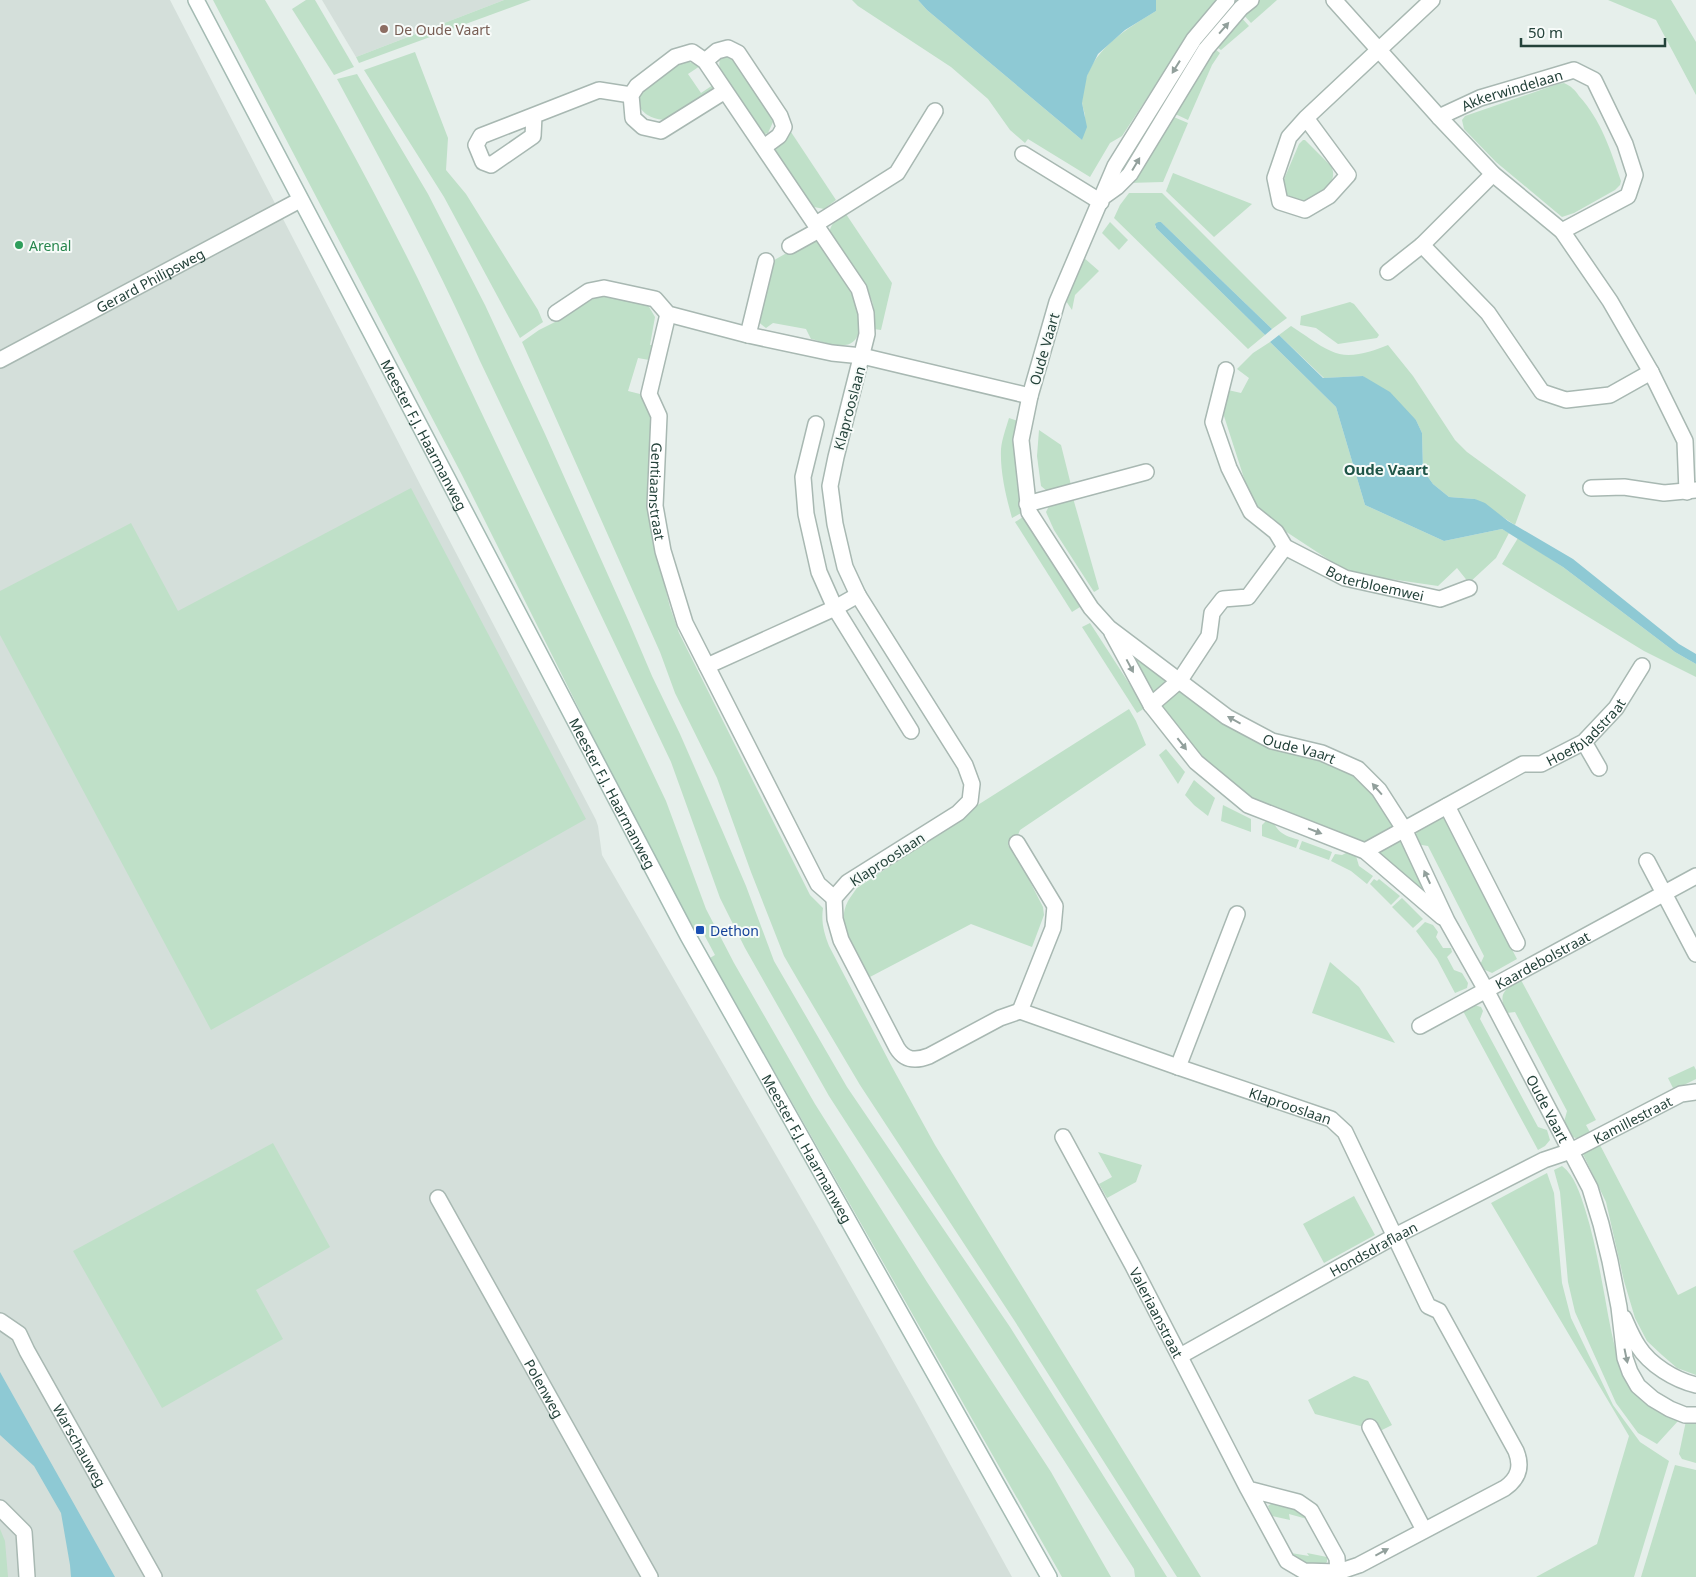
<svg xmlns="http://www.w3.org/2000/svg" width="1696" height="1577" font-family="'Noto Sans',sans-serif">
  <rect width="100%" height="100%" fill="#e6efeb"/>
  <g fill="#d4dfda">
    <path d="M0 0H170L423 490 596 820 598 826 602 855 817 1226 917 1404 1012 1577H0Z"/>
    <path d="M322 0H504L356 57Z"/>
  </g>
  <g fill="#bfe0c8">
    <path d="M213 0H265C320 91 371 184 418 279L666 801 706 909 734 963 815 1104 927 1282 1051 1472 1111 1577H1062L710 958 715 955 700 927 694 929 628 807 462 475Z"/>
    <path d="M306 0H315L354 67 334 75 292 9Z"/>
    <path d="M504 0H531L359 63 356 57Z"/>
    <path d="M852 0H918L927 10 1082 140C1083 132 1085 124 1085 117 1085 112 1082 107 1082 102 1083 55 1121 32 1156 11V0H1215L1216 3 1193 28 1122 136 1110 143 1090 177 1028 139 1025 143 1010 130 988 99 951 67 858 6Z"/>
    <path d="M1256 0H1277L1251 23 1242 13Z"/>
    <path d="M1608 0H1671L1696 42V95L1656 20Z"/>
    <path d="M1239 15 1249 26 1221 50 1214 45Z"/>
    <path d="M1211 46 1220 53 1212 65 1188 120 1171 112Z"/>
    <path d="M415 52 448 138 446 170 466 194 538 310 543 322 520 338 444 197 364 70Z"/>
    <path d="M727 54 736 62 772 116 773 122 768 133 765 134 761 131 720 69C718 61 720 57 727 54Z"/>
    <path d="M687 61 700 66 688 74 701 93 713 85 712 92C700 100 686 113 673 118 658 124 633 113 639 94 642 85 677 65 687 61Z"/>
    <path d="M357 74 428 194 485 305 545 434 629 622 652 676 680 734 722 830 746 886 774 961 847 1087 1010 1327 1167 1577H1135L1134 1569 829 1096 745 948 720 898 671 762 480 361C438 265 387 172 337 79Z"/>
    <path d="M1564 83C1571 86 1575 90 1579 96 1601 120 1611 151 1621 181L1620 185 1615 190 1574 213 1562 217 1496 162 1464 129 1462 120 1465 116 1558 84Z"/>
    <path d="M1169 115 1188 123 1163 182 1128 183Z"/>
    <path d="M791 132 836 200 824 209 814 207 810 203 776 152 775 146 783 138Z"/>
    <path d="M1303 140H1305L1331 166C1341 184 1315 195 1303 202L1287 195 1282 184 1299 144Z"/>
    <path d="M1173 173 1252 204 1214 237 1166 191Z"/>
    <path d="M1129 193H1162L1287 318 1272 329 1161 222H1158L1155 226 1156 228 1265 335 1248 349 1114 218 1120 205Z"/>
    <path d="M846 214 892 283 881 330 874 329C874 319 875 310 872 301 866 282 841 251 829 234 831 222 836 220 846 214Z"/>
    <path d="M1110 222 1128 240 1119 250 1102 233Z"/>
    <path d="M815 237C832 263 862 297 859 329 858 338 854 344 845 345 834 347 821 341 811 339L806 329 773 323 766 328 757 321 769 263Z"/>
    <path d="M1083 257 1099 271 1075 295 1072 310 1066 301Z"/>
    <path d="M611 296 648 305 655 317 650 345H653L649 360 638 358 628 391 640 394 648 406 651 419V434L648 466 647 507 659 563 670 607 679 633 810 895 823 908C821 922 824 933 829 946L891 1065 935 1145 1201 1577H1177L1014 1320 860 1085 802 987 784 956 751 872 717 778 675 693 660 652 522 342 539 330 559 320 596 297Z"/>
    <path d="M1350 302 1354 304 1379 335 1377 338 1338 344 1316 328 1300 325 1301 316Z"/>
    <path d="M1291 326C1304 334 1317 345 1331 351 1348 360 1371 352 1388 345L1413 376 1455 440 1467 452 1526 495 1515 525 1475 499 1449 497 1433 484 1423 470 1422 433 1416 420 1363 376 1324 378 1279 335Z"/>
    <path d="M1270 342 1336 407 1365 505 1444 541 1502 529 1509 533 1496 558 1469 583 1457 568 1438 586 1349 573 1285 531 1252 503 1223 413V402L1228 390 1241 393 1249 378 1237 369 1253 353Z"/>
    <path d="M1009 418 1018 421 1015 454 1017 484 1025 511 1012 518C1006 496 1000 472 1001 449 1002 439 1006 428 1009 418Z"/>
    <path d="M1039 430 1061 445 1071 485 1047 491 1041 486 1037 456Z"/>
    <path d="M411 488 586 819 211 1030 0 635V591L131 523 178 611Z"/>
    <path d="M1073 498 1099 589 1094 592 1054 530 1046 512 1050 504Z"/>
    <path d="M1023 517 1080 607 1072 612 1015 522Z"/>
    <path d="M1518 538 1563 567 1675 652 1696 664V677L1644 651 1502 564Z"/>
    <path d="M1090 623 1145 708 1137 713 1082 627Z"/>
    <path d="M1109 628 1227 717 1322 753 1379 790 1447 921 1365 851 1248 805 1196 762Z"/>
    <path d="M1129 709 1136 721 1146 745 1020 830 1016 840 1008 845 1022 866 1043 907 1044 915 1032 947 971 924 868 978C856 956 834 927 848 901 851 896 854 892 857 888L964 817 973 808Z"/>
    <path d="M1166 749 1185 772 1178 784 1159 755Z"/>
    <path d="M1194 780 1215 798 1208 816 1194 805 1185 795Z"/>
    <path d="M1223 805 1251 819V832L1221 821Z"/>
    <path d="M1443 817 1517 959 1492 973 1483 969 1480 965 1484 956 1428 846 1416 844 1415 836 1418 830Z"/>
    <path d="M1266 821C1276 821 1275 829 1282 833 1287 837 1294 838 1299 840L1296 848 1262 836V825Z"/>
    <path d="M1302 841 1332 852 1329 860 1299 849Z"/>
    <path d="M1348 852 1356 856 1359 866 1373 876 1367 884 1351 871 1331 861 1335 854 1342 855Z"/>
    <path d="M1374 879 1377 881 1379 879 1400 896 1391 905 1370 884Z"/>
    <path d="M1402 898 1423 919 1413 928 1392 907Z"/>
    <path d="M1425 922 1433 925 1438 932 1436 937 1443 948H1451L1452 952 1447 957 1454 970 1462 973 1468 983 1467 988 1455 993 1437 959 1416 931Z"/>
    <path d="M1330 962 1359 987 1395 1043 1312 1013Z"/>
    <path d="M1521 980 1596 1120 1586 1125 1591 1134 1578 1139 1573 1137 1564 1122 1567 1111 1515 1012 1507 1013C1497 994 1504 989 1521 980Z"/>
    <path d="M1474 1005 1481 1007 1483 1011 1480 1019 1538 1127 1547 1130 1550 1140 1545 1146 1538 1150 1463 1011Z"/>
    <path d="M1694 1066 1696 1070V1079L1674 1090 1668 1078Z"/>
    <path d="M273 1143 330 1247 256 1290 283 1339 162 1408 73 1251Z"/>
    <path d="M1600 1145 1678 1295 1696 1286V1375L1677 1368 1662 1355 1647 1341 1635 1318 1624 1281 1606 1202 1583 1154Z"/>
    <path d="M1098 1152 1142 1165 1136 1182 1107 1198 1099 1184 1112 1177Z"/>
    <path d="M1562 1166C1575 1176 1580 1194 1585 1209 1593 1234 1598 1260 1603 1287 1609 1317 1616 1376 1639 1398 1649 1408 1665 1416 1678 1421L1657 1444 1638 1433 1616 1403 1575 1312 1568 1282 1560 1192 1554 1170Z"/>
    <path d="M1547 1173 1554 1193 1562 1283 1571 1318 1613 1405 1640 1442 1669 1461 1634 1577H1536L1597 1544 1629 1436 1491 1203Z"/>
    <path d="M1354 1196 1375 1235 1324 1263 1303 1224Z"/>
    <path d="M1354 1376 1368 1381 1392 1425 1378 1432 1364 1427 1315 1414 1308 1400Z"/>
    <path d="M1686 1421H1696V1463L1682 1459 1679 1454Z"/>
    <path d="M1675 1465 1696 1470V1577H1641Z"/>
    <path d="M1272 1503 1297 1509 1307 1519 1289 1514 1290 1520 1272 1516 1268 1506Z"/>
    <path d="M0 1529 5 1541 8 1577H0Z"/>
    <path d="M1291 1553 1309 1556 1307 1553 1327 1557V1562C1317 1572 1298 1563 1291 1553Z"/>
  </g>
  <g fill="#8ec9d4">
    <path d="M918 0H1156V11L1125 30 1098 54 1087 76 1082 103 1087 127 1082 140 927 10Z"/>
    <path d="M1158 222H1161L1272 329 1265 335 1156 228 1155 224Z"/>
    <path d="M1279 335 1323 378 1363 376 1390 392 1416 420 1422 433 1423 470 1433 484 1449 497 1475 499 1485 503 1508 521 1573 559 1679 644 1696 654V664L1675 652 1563 567 1502 529 1444 541 1365 505 1336 407 1270 342Z"/>
    <path d="M0 1372 115 1577H71L70 1565 61 1513 34 1466 0 1435Z"/>
  </g>
  <g fill="none" stroke-linecap="round" stroke-linejoin="round">
    <defs>
      <g id="street">
        <path id="s1" d="M1227 0 1194 39 1115 166 1057 302 1030 396 1021 440 1029 512 1091 608 1109 628 1227 717 1272 741 1322 753 1358 769 1379 790 1404 829 1447 921 1486 990 1590 1188 1601 1224 1610 1261 1619 1307 1625 1358 1630 1372 1638 1386 1653 1399 1670 1409 1685 1415H1696"/>
        <path d="M1334 0 1439 117 1493 174 1562 231 1610 301 1651 372 1685 441 1687 492"/>
        <path d="M705 61 717 51 728 48 738 53 780 116 784 127 779 136 764 147"/>
        <path id="s2" d="M725 91 661 131 643 127 633 118 631 95 637 86 675 57 692 52 705 61 859 289 866 313 867 334 836 457 830 486 835 524 845 567 858 595 965 765 972 784 970 801 958 813 848 882 834 898 835 919 841 940 897 1048C905 1061 916 1061 929 1056L1000 1018 1020 1011 1178 1067 1331 1119 1345 1132 1428 1306 1439 1311 1516 1451C1522 1466 1519 1478 1505 1488L1359 1565 1338 1572"/>
        <path d="M534 116 533 136 491 165 483 162 476 145 481 136 599 90 631 95"/>
        <path id="s3" d="M1439 117 1480 98 1574 70 1594 80 1625 144 1635 175 1628 196 1562 231"/>
        <path d="M1306 118 1348 175 1329 196 1305 210 1280 202 1275 178 1289 137 1306 118 1432 0"/>
        <path d="M1023 154 1101 202"/>
        <path d="M1103 197 1117 187 1130 174 1206 49 1241 8 1251 0"/>
        <path d="M816 224 897 173 935 111"/>
        <path d="M1422 245 1488 313 1542 392 1566 400 1610 395 1651 372"/>
        <path d="M790 246 819 230"/>
        <path d="M1388 272 1422 245 1493 174"/>
        <path d="M556 313 589 291 604 288 655 299 668 314 748 335 832 353 862 356 1030 396"/>
        <path id="s4" d="M668 314 649 394 659 416 655 506 663 551 685 623 818 884 834 898"/>
        <path d="M748 335 766 261"/>
        <path id="s5" d="M0 360 300 200"/>
        <path id="s6" d="M1226 370 1213 422 1229 468 1251 512 1276 532 1285 547 1345 578 1440 599 1469 588"/>
        <path d="M816 424 803 477 806 514 819 572 835 608 911 731"/>
        <path d="M1591 488 1624 487 1664 493 1696 490"/>
        <path d="M1027 504 1146 472"/>
        <path d="M1112 633 1151 705 1196 762 1248 805 1365 851 1442 917"/>
        <path d="M707 666 835 608 858 595"/>
        <path d="M1151 705 1180 680 1209 636 1212 613 1223 599 1248 597 1285 547"/>
        <path d="M1584 742 1599 768"/>
        <path d="M1447 806 1517 943"/>
        <path d="M1017 843 1055 906 1053 928 1020 1011"/>
        <path id="s7" d="M1365 851 1523 764H1541L1584 742 1616 708 1642 666"/>
        <path d="M1647 861 1696 954"/>
        <path id="s8" d="M1420 1026 1696 876"/>
        <path d="M1178 1067 1237 914"/>
        <path id="s9" d="M1063 1137 1133 1266 1248 1489 1298 1502 1311 1511 1337 1558 1338 1572 1304 1571 1287 1561 1248 1489"/>
        <path id="s10" d="M438 1198 650 1577"/>
        <path d="M1624 1318C1628 1327 1632 1337 1638 1346 1650 1365 1675 1380 1696 1385"/>
        <path id="s11" d="M0 1321 19 1334 27 1351 154 1577"/>
        <path id="s12" d="M1180 1356 1395 1236 1544 1160 1571 1151 1681 1094 1696 1092"/>
        <path d="M1370 1427 1424 1530"/>
        <path d="M0 1508 24 1532 27 1577"/>
      </g>
      <g id="secondary">
        <path id="s13" d="M196 0 688 936 1049 1577"/>
      </g>
    </defs>
    <use href="#street" stroke="#a8b8b2" stroke-width="18"/>
    <use href="#secondary" stroke="#a4bbb3" stroke-width="18"/>
    <use href="#street" stroke="#fff" stroke-width="15"/>
    <use href="#secondary" stroke="#fff" stroke-width="15"/>
  </g>
  <defs><path id="oneway-solid" d="M-6-.8H1V-3.2L6.5 0L1 3.2V.8H-6Z" transform="scale(1.25)"/></defs>
  <g fill="#92a09c">
    <use href="#oneway-solid" transform="translate(1224 28) rotate(-49)"/>
    <use href="#oneway-solid" transform="translate(1176 67) rotate(122)"/>
    <use href="#oneway-solid" transform="translate(1136 164) rotate(-59)"/>
    <use href="#oneway-solid" transform="translate(1130 666) rotate(62)"/>
    <use href="#oneway-solid" transform="translate(1234 720) rotate(-151)"/>
    <use href="#oneway-solid" transform="translate(1182 744) rotate(52)"/>
    <use href="#oneway-solid" transform="translate(1377 789) rotate(-131)"/>
    <use href="#oneway-solid" transform="translate(1315 831) rotate(21)"/>
    <use href="#oneway-solid" transform="translate(1427 877) rotate(-115)"/>
    <use href="#oneway-solid" transform="translate(1626 1356) rotate(78)"/>
    <use href="#oneway-solid" transform="translate(1382 1552) rotate(-28)"/>
  </g>
  <circle fill="#8d6e63" stroke="#f7fbf9" stroke-width="2" cx="384" cy="29" r="5"/>
  <circle fill="#2e9e5b" stroke="#f7fbf9" stroke-width="2" cx="19" cy="245" r="5"/>
  <rect fill="#1a4fb4" stroke="#f7fbf9" stroke-width="2" x="695" y="925" width="10" height="10" rx="2.5"/>
  <g text-anchor="middle" dominant-baseline="central" stroke-width="4" stroke-linejoin="round" paint-order="stroke">
    <g font-size="14" fill="#785e54" stroke="#f7fbf9" text-anchor="start">
      <text x="394" y="29">De Oude Vaart</text>
    </g>
    <g font-size="14" fill="#24423a" stroke="#f7fbf9">
      <text stroke="none"><textPath href="#s3" startOffset="78">Akkerwindelaan</textPath></text>
      <text stroke="none"><textPath href="#s5" startOffset="170">Gerard Philipsweg</textPath></text>
      <text transform="translate(1044 349) rotate(-74)">Oude Vaart</text>
      <text transform="translate(849 408) rotate(-75)">Klaprooslaan</text>
      <text stroke="none"><textPath href="#s13" startOffset="491">Meester F.J. Haarmanweg</textPath></text>
      <text stroke="none"><textPath href="#s4" startOffset="182">Gentiaanstraat</textPath></text>
      <text stroke="none"><textPath href="#s6" startOffset="299">Boterbloemwei</textPath></text>
      <text stroke="none"><textPath href="#s7" startOffset="254">Hoefbladstraat</textPath></text>
      <text stroke="none"><textPath href="#s1" startOffset="932">Oude Vaart</textPath></text>
      <text stroke="none"><textPath href="#s13" startOffset="896">Meester F.J. Haarmanweg</textPath></text>
      <text transform="translate(887 859) rotate(-33)">Klaprooslaan</text>
      <text stroke="none"><textPath href="#s8" startOffset="139">Kaardebolstraat</textPath></text>
      <text stroke="none"><textPath href="#s2" startOffset="1809">Klaprooslaan</textPath></text>
      <text stroke="none"><textPath href="#s1" startOffset="1385">Oude Vaart</textPath></text>
      <text stroke="none"><textPath href="#s12" startOffset="511">Kamillestraat</textPath></text>
      <text stroke="none"><textPath href="#s13" startOffset="1301">Meester F.J. Haarmanweg</textPath></text>
      <text stroke="none"><textPath href="#s12" startOffset="221">Hondsdraflaan</textPath></text>
      <text stroke="none"><textPath href="#s9" startOffset="199">Valeriaanstraat</textPath></text>
      <text stroke="none"><textPath href="#s10" startOffset="218">Polenweg</textPath></text>
      <text stroke="none"><textPath href="#s11" startOffset="150">Warschauweg</textPath></text>
    </g>
    <g font-size="14" fill="#27864d" stroke="#f7fbf9" text-anchor="start">
      <text x="29" y="245">Arenal</text>
    </g>
    <g font-size="14" fill="#164399" stroke="#f7fbf9" text-anchor="start">
      <text x="710" y="930">Dethon</text>
    </g>
    <g font-size="15" font-weight="bold" fill="#1f5548" stroke="#f7fbf9">
      <text x="1386" y="469">Oude Vaart</text>
    </g>
  </g>
  <path d="M1521 38v8h144v-8" fill="none" stroke="#24423a" stroke-width="2.5"/>
  <text x="1528" y="38" font-size="15" fill="#24423a" stroke="#f7fbf9" stroke-width="4" paint-order="stroke">50 m</text>
</svg>
